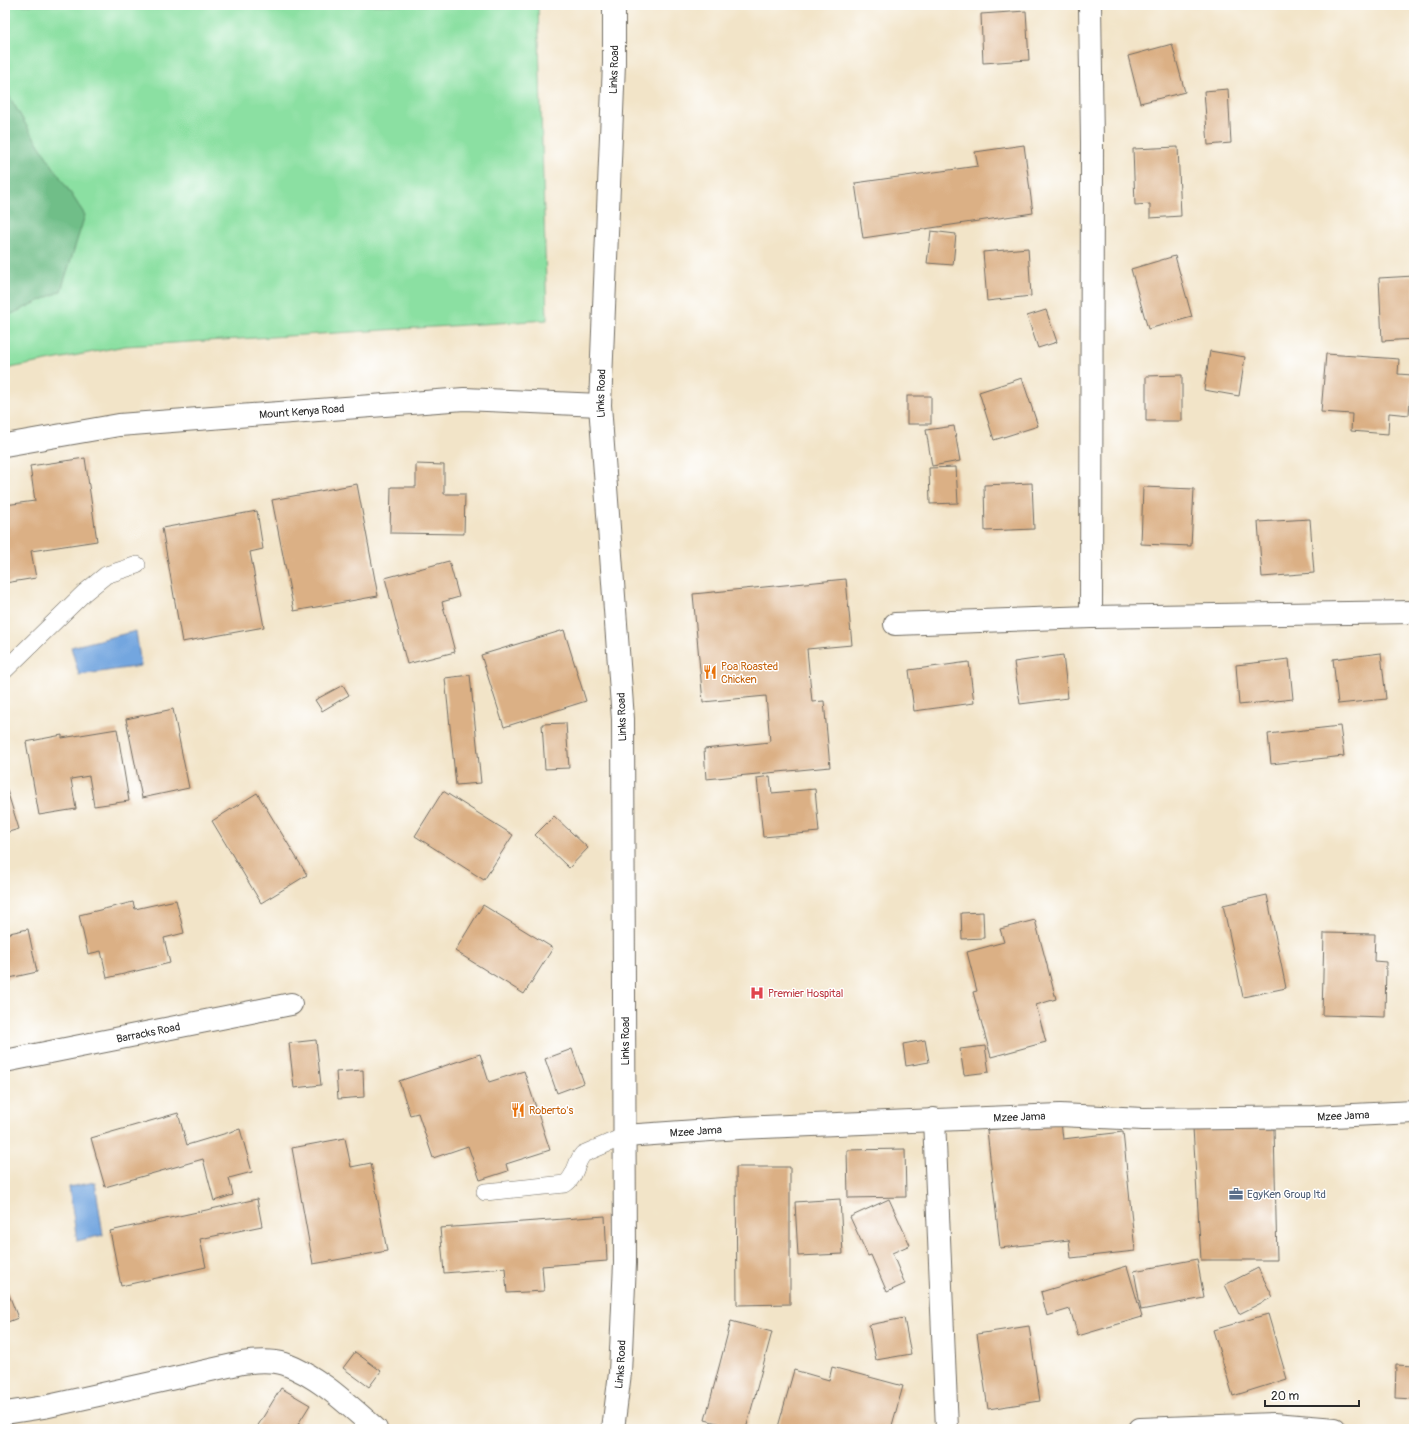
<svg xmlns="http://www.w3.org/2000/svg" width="1419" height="1434" font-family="Pangolin,sans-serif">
  <rect width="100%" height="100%" fill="#fff"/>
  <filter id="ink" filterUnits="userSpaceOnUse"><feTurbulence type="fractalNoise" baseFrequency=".025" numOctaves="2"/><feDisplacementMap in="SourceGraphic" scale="8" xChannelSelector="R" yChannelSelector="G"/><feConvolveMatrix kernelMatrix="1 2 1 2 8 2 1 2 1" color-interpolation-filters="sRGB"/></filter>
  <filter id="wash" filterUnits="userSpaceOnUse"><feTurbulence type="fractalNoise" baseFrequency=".012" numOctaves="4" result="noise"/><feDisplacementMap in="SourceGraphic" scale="16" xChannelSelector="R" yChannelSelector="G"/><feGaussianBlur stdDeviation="0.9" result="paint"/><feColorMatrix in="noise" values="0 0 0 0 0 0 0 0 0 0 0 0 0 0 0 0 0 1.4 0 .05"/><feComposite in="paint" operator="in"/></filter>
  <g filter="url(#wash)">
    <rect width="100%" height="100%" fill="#f2e4c8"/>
    <path fill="#8be0a2" stroke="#5b8666" d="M5 5H538L547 320 125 346 5 369Z"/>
    <path fill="#70be88" stroke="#4e745a" d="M5 89 29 130 85 215 61 291 5 317Z"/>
    <g fill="#73a6df" stroke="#4f6885">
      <path d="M136 631 141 666 79 675 71 647Z"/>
      <path d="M95 1182 103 1235 77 1241 69 1187Z"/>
    </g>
    <g id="blocks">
      <g fill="#dbb085">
        <path d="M1026 11 1029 60 983 63 981 14Z"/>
        <path d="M1172 44 1185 92 1140 103 1128 56Z"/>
        <path d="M1228 89 1231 143 1208 145 1204 91Z"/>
        <path d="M1024 145 1033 213 863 238 855 183 978 166 975 152Z"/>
        <path d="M1178 147 1181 216 1150 218V204L1135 205 1133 149Z"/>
        <path d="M931 231 956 234 953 265 927 263Z"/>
        <path d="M1028 248 1031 296 987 301 983 252Z"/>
        <path d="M1175 256 1192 317 1148 329 1131 269Z"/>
        <path d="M1414 276V339L1382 341 1379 278Z"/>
        <path d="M1046 310 1057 342 1038 348 1027 316Z"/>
        <path d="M1210 351 1245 357 1239 396 1204 390Z"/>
        <path d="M1326 354 1399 359 1398 374 1412 375 1409 415 1389 413 1388 434 1351 431 1352 414 1321 412Z"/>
        <path d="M1182 375V421H1146V376Z"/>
        <path d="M1022 378 1038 426 994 440 979 392Z"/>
        <rect x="907" y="396" width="24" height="28"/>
        <path d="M954 426 960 461 932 466 926 430Z"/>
        <path d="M85 458 97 541 31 551 36 578 5 583V505L35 501 30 466Z"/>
        <path d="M416 464 444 465V494H465L464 534 390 533 391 487H416Z"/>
        <path d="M956 467 958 503 930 504 929 468Z"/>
        <path d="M1032 483 1034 529 985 531 984 485Z"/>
        <path d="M357 484 378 596 294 611 272 500Z"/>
        <path d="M1143 487 1194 489 1191 546 1141 544Z"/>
        <path d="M257 511 263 549 250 552 264 627 182 642 162 528Z"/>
        <path d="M1310 519 1314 573 1262 577 1258 522Z"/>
        <path d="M449 561 459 597 442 602 455 652 407 664 385 578Z"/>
        <path d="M846 579 852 645 807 649 812 702 824 701 830 767 706 779 704 749 770 742 766 696 703 702 693 594Z"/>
        <path d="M564 630 586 701 504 727 481 655Z"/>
        <path d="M1381 653 1386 699 1338 704 1333 659Z"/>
        <path d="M1063 655 1068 698 1020 704 1014 662Z"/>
        <path d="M1289 659 1293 699 1239 705 1236 665Z"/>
        <path d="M969 662 974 703 914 711 909 670Z"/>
        <path d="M470 675 481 783 456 785 445 678Z"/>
        <path d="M343 685 349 695 322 711 315 700Z"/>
        <path d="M173 709 189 788 142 798 126 719Z"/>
        <path d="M566 723 569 768 545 769 542 724Z"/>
        <path d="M1340 726 1344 756 1271 764 1268 734Z"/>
        <path d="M117 729 129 801 94 806 89 776 71 779 76 809 39 815 26 742 62 735V738Z"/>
        <path d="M770 776 772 793 815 789 819 832 763 837 757 778Z"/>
        <path d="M5 784 19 829 5 833Z"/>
        <path d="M443 791 513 835 484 880 415 836Z"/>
        <path d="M257 793 307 875 261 903 212 821Z"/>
        <path d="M554 816 588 848 569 868 535 835Z"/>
        <path d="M1267 895 1286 988 1243 997 1223 905Z"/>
        <path d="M176 900 184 933 164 938 170 963 107 978 101 951 88 954 79 915 133 902 135 909Z"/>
        <path d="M483 905 553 948 524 994 455 951Z"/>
        <path d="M983 912 984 938 962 939 961 913Z"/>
        <path d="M1035 920 1056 999 1036 1005 1046 1042 991 1057 973 992 977 991 967 952 1004 942 1000 929Z"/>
        <path d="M28 929 37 972 5 979V934Z"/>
        <path d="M1324 933 1375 934 1374 961 1386 962 1385 1017 1322 1015Z"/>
        <path d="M316 1040 321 1085 294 1088 289 1043Z"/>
        <path d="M925 1040 929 1062 906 1066 903 1044Z"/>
        <path d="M985 1046 989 1072 964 1075 960 1049Z"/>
        <path d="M572 1049 584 1083 557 1093 545 1059Z"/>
        <path d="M480 1054 489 1082 524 1071 550 1150 506 1164 508 1171 480 1180 468 1146 433 1158 418 1113 410 1115 399 1081Z"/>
        <path d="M363 1070 364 1097 338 1099 336 1072Z"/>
        <path d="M178 1113 187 1145 240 1129 252 1172 229 1178 233 1195 214 1201 203 1159 105 1187 91 1138Z"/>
        <path d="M1061 1122 1063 1139 1123 1132 1135 1251 1071 1258 1069 1240 1000 1248 987 1130Z"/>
        <path d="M1193 1128 1274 1129 1277 1260H1201Z"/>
        <path d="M345 1138 351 1167 371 1163 387 1251 313 1264 292 1148Z"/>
        <path d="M905 1149 906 1197 848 1198 847 1150Z"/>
        <path d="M736 1167H790V1304L737 1305Z"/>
        <path d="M257 1199 262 1226 200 1239 206 1267 121 1286 110 1231Z"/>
        <path d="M840 1199 843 1254 798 1256 795 1202Z"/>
        <path d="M889 1199 910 1245 892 1253 905 1284 887 1292 871 1255 868 1256 850 1217Z"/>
        <path d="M605 1216 607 1261 542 1266 544 1291 507 1293 505 1268 444 1273 440 1228Z"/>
        <path d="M1197 1259 1204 1298 1141 1310 1134 1271Z"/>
        <path d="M1127 1266 1142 1317 1078 1336 1070 1309 1047 1316 1041 1292Z"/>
        <path d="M1258 1268 1273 1297 1239 1314 1225 1285Z"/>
        <path d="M8 1292 18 1318 5 1323V1293Z"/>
        <path d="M1268 1314 1287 1379 1233 1396 1213 1330Z"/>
        <path d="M904 1318 911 1354 876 1360 869 1325Z"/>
        <path d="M731 1321 772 1332 746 1429H741L705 1420Z"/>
        <path d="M1029 1326 1040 1401 988 1409 977 1334Z"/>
        <path d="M355 1352 381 1371 369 1387 343 1368Z"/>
        <path d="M1396 1365 1414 1366V1399L1395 1398Z"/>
        <path d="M832 1367 903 1386 891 1429H788L778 1427 794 1370 829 1380Z"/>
        <path d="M281 1388 310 1405 295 1429H260L257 1427Z"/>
      </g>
    </g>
  </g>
  <g filter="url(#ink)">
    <use href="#blocks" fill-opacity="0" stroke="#716c62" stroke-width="1"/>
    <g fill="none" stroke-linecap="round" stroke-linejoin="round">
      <defs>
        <g id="service">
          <path d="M5 670 84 593 106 575 137 565"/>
          <path d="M485 1192 565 1184C576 1177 575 1163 583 1154L625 1136"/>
        </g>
        <g id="minor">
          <path d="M1090 5 1092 143 1091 617"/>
          <path d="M895 624 1091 617 1414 612"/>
          <path id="s1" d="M5 1061 291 1004"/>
          <path d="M934 1119 947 1429"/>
          <path id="s2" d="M625 1136 739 1128 1060 1115 1143 1119 1313 1117 1414 1112"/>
          <path d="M5 1413 44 1407 242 1363C256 1361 272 1360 285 1364 320 1377 348 1405 376 1429"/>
          <path d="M1140 1429 1274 1424 1335 1429"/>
        </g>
        <g id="secondary">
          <path id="s3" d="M5 445 119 425 464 399 600 405"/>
          <path id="s4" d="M613 1429 620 1373 625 1263 623 719 600 405 614 63V5"/>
        </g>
      </defs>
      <use href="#service" stroke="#716c62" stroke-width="18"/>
      <use href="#minor" stroke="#716c62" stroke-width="24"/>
      <use href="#secondary" stroke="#716c62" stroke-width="24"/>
      <use href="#service" stroke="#fff" stroke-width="17"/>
      <use href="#minor" stroke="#fff" stroke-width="22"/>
      <use href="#secondary" stroke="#fff" stroke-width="22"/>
    </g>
  </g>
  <defs>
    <symbol id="restaurant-bare" viewBox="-9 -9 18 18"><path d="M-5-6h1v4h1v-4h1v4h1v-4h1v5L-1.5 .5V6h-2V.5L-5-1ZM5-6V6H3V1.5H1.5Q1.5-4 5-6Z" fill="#e8710a" stroke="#fff" stroke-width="2.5" paint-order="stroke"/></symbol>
    <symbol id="hospital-bare" viewBox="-9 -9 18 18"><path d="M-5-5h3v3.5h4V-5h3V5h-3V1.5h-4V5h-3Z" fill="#e0444e" stroke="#fff" stroke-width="2.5" paint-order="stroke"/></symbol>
    <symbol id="office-bare" viewBox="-9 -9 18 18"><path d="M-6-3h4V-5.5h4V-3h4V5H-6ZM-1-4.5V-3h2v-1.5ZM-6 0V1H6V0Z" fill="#5c6f8a" stroke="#fff" stroke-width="2.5" paint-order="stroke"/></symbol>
  </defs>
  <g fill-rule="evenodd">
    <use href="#restaurant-bare" x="700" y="662" width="20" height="20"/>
    <use href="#hospital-bare" x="747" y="983" width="20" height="20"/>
    <use href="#restaurant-bare" x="508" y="1100" width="20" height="20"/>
    <use href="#office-bare" x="1226" y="1184" width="20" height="20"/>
  </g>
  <g text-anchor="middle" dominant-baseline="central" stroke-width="3" stroke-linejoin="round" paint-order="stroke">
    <g font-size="11" fill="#2b2b2b" stroke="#fff">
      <text stroke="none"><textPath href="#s4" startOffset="1361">Links Road</textPath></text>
      <text stroke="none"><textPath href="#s4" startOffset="1037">Links Road</textPath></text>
      <text stroke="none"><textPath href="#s3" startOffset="299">Mount Kenya Road</textPath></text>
      <text transform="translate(622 717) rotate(-92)">Links Road</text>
      <text stroke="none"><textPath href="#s1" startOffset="146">Barracks Road</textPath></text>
      <text transform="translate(625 1041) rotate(-90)">Links Road</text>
      <text stroke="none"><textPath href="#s2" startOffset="395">Mzee Jama</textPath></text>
      <text stroke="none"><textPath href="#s2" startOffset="719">Mzee Jama</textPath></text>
      <text stroke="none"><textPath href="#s2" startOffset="71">Mzee Jama</textPath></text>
      <text stroke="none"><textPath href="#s4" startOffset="65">Links Road</textPath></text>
    </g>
    <g font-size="11" fill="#c56008" stroke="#fff" text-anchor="start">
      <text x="721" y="666">Poa Roasted<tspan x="721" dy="13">Chicken</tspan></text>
      <text x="529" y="1110">Roberto's</text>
    </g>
    <g font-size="11" fill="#be3a42" stroke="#fff" text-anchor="start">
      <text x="768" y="993">Premier Hospital</text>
    </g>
    <g font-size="11" fill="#4e5e75" stroke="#fff" text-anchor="start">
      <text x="1247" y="1194">EgyKen Group ltd</text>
    </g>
  </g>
  <rect width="1419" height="1434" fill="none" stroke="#fff" stroke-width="20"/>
  <path d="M1265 1400v6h94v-6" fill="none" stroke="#2b2b2b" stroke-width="2"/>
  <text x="1271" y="1400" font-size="12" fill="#2b2b2b" stroke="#ffffff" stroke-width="3" paint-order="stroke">20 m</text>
</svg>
